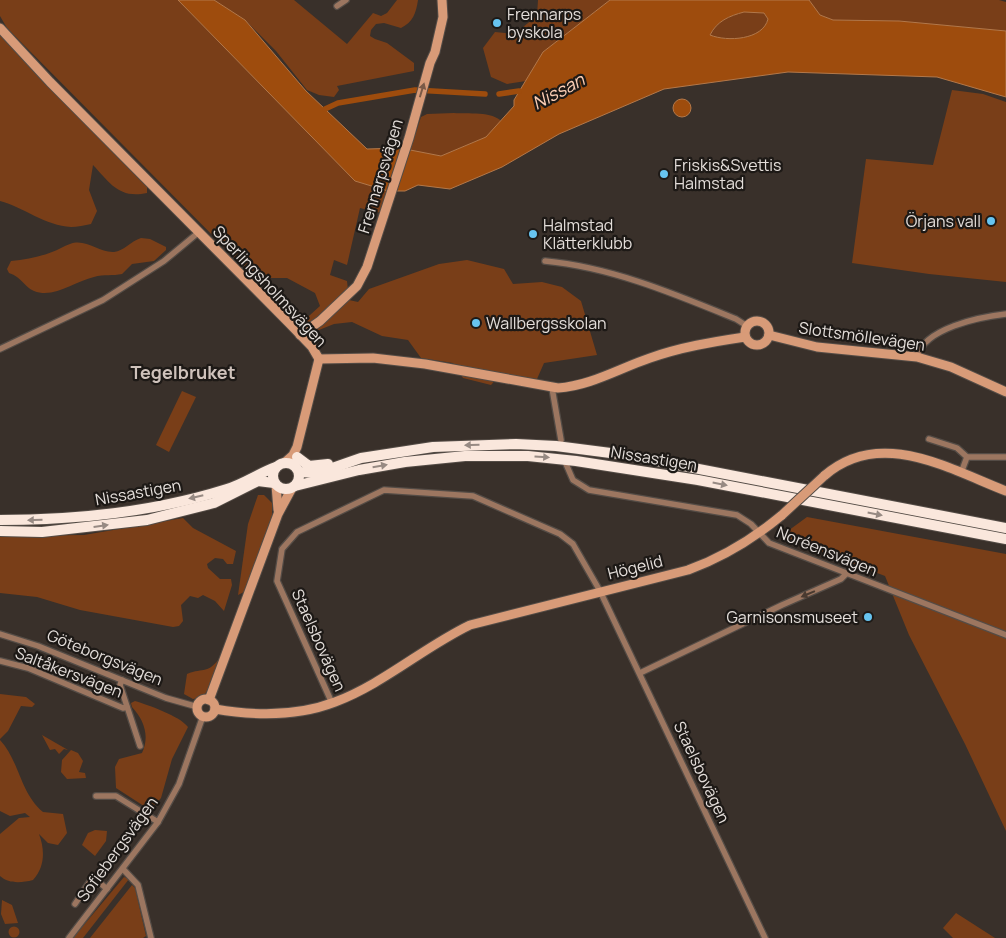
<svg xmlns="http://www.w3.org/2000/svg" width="1006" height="938" font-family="Manrope,sans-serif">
  <rect width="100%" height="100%" fill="#39302a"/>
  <g fill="#793e18">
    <path d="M0 0H178L355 181 388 191 381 213 360 208 347 265 334 260 330 275 347 281 349 300 358 302 369 289 439 264 467 260 504 269 513 284 542 282 562 287 581 301 597 355 544 363 537 379 501 374 491 385 463 378 453 363 421 358 408 340 382 336 352 322 334 324 309 334 300 324 320 306 315 293 287 278H266L241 264 7 28 0 16Z"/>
    <path d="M214 0H294L347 44 373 13 381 16 387 13 397 0H418C416 13 413 22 401 28L384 23 376 24 371 30 370 36 375 39 387 43 414 63V71L337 86 339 90 334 97 319 95 307 90 276 51 245 20Z"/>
    <path d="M538 0H610L543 52 526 81 507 84 491 77 483 48 495 32 514 34 537 16Z"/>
    <path d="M809 0H999L1006 2V31L899 21 833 20 820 15Z"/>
    <path d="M744 12 764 13 768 19C763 41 726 42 710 35 717 21 729 16 744 12Z"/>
    <path d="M0 35 147 186V193C119 199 110 183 93 165L89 190 97 211 91 224C85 225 77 227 71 227 46 226 23 207 0 201Z"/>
    <path d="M952 90 983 94 1006 102V282L929 274 852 263 866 159 933 165Z"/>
    <path d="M454 113C467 114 493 111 502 122L486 137 441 156 410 150 421 117 427 114Z"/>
    <path d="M141 238 150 239 166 247V250L154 261 132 264 122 274C113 276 104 274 94 277 75 281 54 299 34 291 24 287 22 277 9 273L7 269 11 261C25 260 39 257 52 252 58 250 64 246 70 244 86 238 99 253 114 252 124 251 131 241 141 238Z"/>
    <path d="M182 391 196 397 169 452 156 445Z"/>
    <path d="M258 495H264L272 503V516L244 592 238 595 248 524Z"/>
    <path d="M807 517 1006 554V831L965 744 909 635 885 576 781 536Z"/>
    <path d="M183 518 193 528 236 551 233 564H227L223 559 215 558 207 564 208 568 220 579H231L232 585 224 611 215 601 203 595 198 598 190 596 181 605 183 621 179 626 173 627 80 610 37 597 0 593V536L84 535Z"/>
    <path d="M221 656 212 683 203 697 193 699 184 694 187 674C204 667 208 675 221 656Z"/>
    <path d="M0 694 26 697 35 704 32 707 21 706 8 731 0 739Z"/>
    <path d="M135 701C148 705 180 716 188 727L172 759 161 798 152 808H147L116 788 115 767 119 759 142 753C150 736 144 720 132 707L131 703Z"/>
    <path d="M42 735 68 750 64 749 59 754 55 749 50 750Z"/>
    <path d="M0 740C20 762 20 793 43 812L63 814 67 833 58 845 48 843 39 834C45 850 45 867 33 880 21 883 9 884 0 876V834L19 818 30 817 25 813 10 816 0 811Z"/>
    <path d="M71 750 78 753 83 761 79 772 85 773 86 778 67 779 61 772 62 760Z"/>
    <path d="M95 830 107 831 106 841 95 856 82 845 88 833Z"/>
    <path d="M124 877 129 879 83 938H73Z"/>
    <path d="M132 885 135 888 146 936 143 938H90Z"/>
    <path d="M2 900 12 905 18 923 5 924 1 914Z"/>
    <path d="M956 913 995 938H953L943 928Z"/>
    <circle cx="14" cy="932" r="5.5"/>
  </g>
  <g fill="#9e4c0d" stroke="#b3784a" fill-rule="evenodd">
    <path d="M178 0H214L245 20 306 91 367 149 400 148 441 156 486 137 514 106V100L543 52 610 0H809L820 15 833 20 899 21 1006 31V97L937 77 788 72 664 89 559 134 502 167 450 189 418 185 405 191H388L355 181ZM744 12 764 13 768 19C763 40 727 42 710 35 717 21 729 16 744 12Z"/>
    <circle cx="682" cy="108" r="9"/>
  </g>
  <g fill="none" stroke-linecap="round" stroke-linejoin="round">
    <g stroke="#9e4c0d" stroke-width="5.5">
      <path d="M499 94 519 91"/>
      <path d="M325 109 338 103 415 90 485 94"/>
    </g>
    <defs>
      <g id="street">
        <path d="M337 6 346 0"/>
        <path d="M545 261C611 267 675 294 736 319L747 326"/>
        <path d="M0 349 103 300 164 261 199 232"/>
        <path d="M917 357C924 328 980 317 1006 314"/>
        <path d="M552 388 561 440"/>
        <path d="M929 439 957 448 967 457"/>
        <path d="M566 464 573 480 589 490 737 515 751 524 769 543 1006 635"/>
        <path d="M961 473 967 457H1006"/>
        <path d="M0 634 38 646 166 698 198 707"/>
        <path d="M0 661 28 668 123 708 127 707"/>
        <path d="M640 673 782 605 841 579 846 574"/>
        <path d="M122 680 120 685 140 746"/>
        <path d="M332 703 277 581 282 549 297 532 384 490 473 496 560 534 573 544 600 591 765 938"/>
        <path d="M96 796H116L158 822"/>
        <path d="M123 869 138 885 151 938"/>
        <path d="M75 904 93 877 107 889"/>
        <path d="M69 938 158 822 179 784 203 716"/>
      </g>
      <g id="secondary">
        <path d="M0 28 50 82 290 324 312 347 319 359"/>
        <circle cx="757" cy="333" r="12"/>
        <path d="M300 335 320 321 357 286 367 267 409 138 430 63 435 52 443 17 442 0"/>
        <path d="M769 335 817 347 917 357 951 367 1006 392"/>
        <path d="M319 359 373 358 425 364 558 388C590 386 620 368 650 358 681 347 712 342 745 337"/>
        <path d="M284 463 293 455 297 447 319 359"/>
        <path d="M824 476C880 427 949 469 1006 491"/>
        <path d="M276 485 278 510"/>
        <circle cx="206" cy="708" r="9"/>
        <path d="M209 700 278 514 292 488"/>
        <path d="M215 709C255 716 296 717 335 702 383 684 424 647 470 625L688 570C724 557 753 539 782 515"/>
      </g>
      <g id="highway">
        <path d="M297 457 309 466 328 464"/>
        <circle cx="286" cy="476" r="13"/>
        <path d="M299 472 318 473 361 458 433 447 516 444 556 446 626 455 1006 528"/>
        <path d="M295 486 359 470 405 462 465 456H528L576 461 698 480 1006 539"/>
        <path d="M0 520C76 520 154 512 227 489 244 484 259 473 276 467"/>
        <path d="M0 531 42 532 147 520 214 503 258 481 274 483"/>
      </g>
    </defs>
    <use href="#street" stroke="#544c46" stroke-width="8"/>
    <use href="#secondary" stroke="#544c46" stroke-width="11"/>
    <use href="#highway" stroke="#544c46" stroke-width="12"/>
    <use href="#street" stroke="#9c7660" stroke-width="5.5"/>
    <use href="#secondary" stroke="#d89b78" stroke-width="9"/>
    <use href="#highway" stroke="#fae7dc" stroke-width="10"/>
    <defs>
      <path id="secondary-bridge" d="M782 515 824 476"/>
    </defs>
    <use href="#secondary-bridge" stroke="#544c46" stroke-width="11" stroke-linecap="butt"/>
    <use href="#secondary-bridge" stroke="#d89b78" stroke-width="9"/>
  </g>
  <defs><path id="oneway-solid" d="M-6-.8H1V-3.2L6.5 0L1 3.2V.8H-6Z" transform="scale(1.25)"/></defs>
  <use fill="#7a5a47" href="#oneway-solid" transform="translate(422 90) rotate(-73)"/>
  <g fill="#978a83">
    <use href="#oneway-solid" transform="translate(472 445) rotate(178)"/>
    <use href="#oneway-solid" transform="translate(542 457) rotate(4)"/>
    <use href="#oneway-solid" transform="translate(380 466) rotate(-10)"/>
    <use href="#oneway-solid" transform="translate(720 484) rotate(11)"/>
    <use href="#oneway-solid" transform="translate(196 497) rotate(167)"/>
    <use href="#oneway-solid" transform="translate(875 514) rotate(11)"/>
    <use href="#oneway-solid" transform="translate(35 520) rotate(179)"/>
    <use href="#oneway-solid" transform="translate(101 526) rotate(-8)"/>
  </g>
  <use fill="#493a30" href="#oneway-solid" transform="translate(808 594) rotate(157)"/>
  <g fill="#67c4f0" stroke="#1d1916" stroke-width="2">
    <circle cx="497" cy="23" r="5"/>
    <circle cx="664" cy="174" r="5"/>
    <circle cx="991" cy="221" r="5"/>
    <circle cx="533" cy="234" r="5"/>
    <circle cx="476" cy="323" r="5"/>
    <circle cx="868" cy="617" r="5"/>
  </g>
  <g text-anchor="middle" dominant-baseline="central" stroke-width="4.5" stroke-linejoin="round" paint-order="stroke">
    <g font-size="16" fill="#e4deda" stroke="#1d1916" text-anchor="start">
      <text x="507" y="14">Frennarps<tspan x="507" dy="18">byskola</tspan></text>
      <text x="674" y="165">Friskis&amp;Svettis<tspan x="674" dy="18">Halmstad</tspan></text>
      <text x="981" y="221" text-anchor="end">Örjans vall</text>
      <text x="543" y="225">Halmstad<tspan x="543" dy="18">Klätterklubb</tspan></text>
      <text x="486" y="323">Wallbergsskolan</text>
      <text x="858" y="617" text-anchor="end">Garnisonsmuseet</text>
    </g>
    <g font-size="16" fill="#e4deda" stroke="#1d1916">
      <text transform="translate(380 176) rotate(-73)">Frennarpsvägen</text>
      <text transform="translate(270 286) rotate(47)">Sperlingsholmsvägen</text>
      <text transform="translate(862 336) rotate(8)">Slottsmöllevägen</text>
      <text transform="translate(654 458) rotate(9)">Nissastigen</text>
      <text transform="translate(138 492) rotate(-10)">Nissastigen</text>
      <text transform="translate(827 551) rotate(22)">Noréensvägen</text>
      <text transform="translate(635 567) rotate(-14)">Högelid</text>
      <text transform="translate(319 640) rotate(66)">Staelsbovägen</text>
      <text transform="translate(105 657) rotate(22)">Göteborgsvägen</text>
      <text transform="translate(69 672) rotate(21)">Saltåkersvägen</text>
      <text transform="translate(702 772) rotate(65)">Staelsbovägen</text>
      <text transform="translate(117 849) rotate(-54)">Sofiebergsvägen</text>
    </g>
    <g font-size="18" font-style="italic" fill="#fcceb4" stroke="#1d1916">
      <text transform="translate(558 91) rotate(-28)">Nissan</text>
    </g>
    <g font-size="18" font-weight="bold" fill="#cfc2bb" stroke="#1d1916">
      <text x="183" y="372">Tegelbruket</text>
    </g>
  </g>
</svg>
